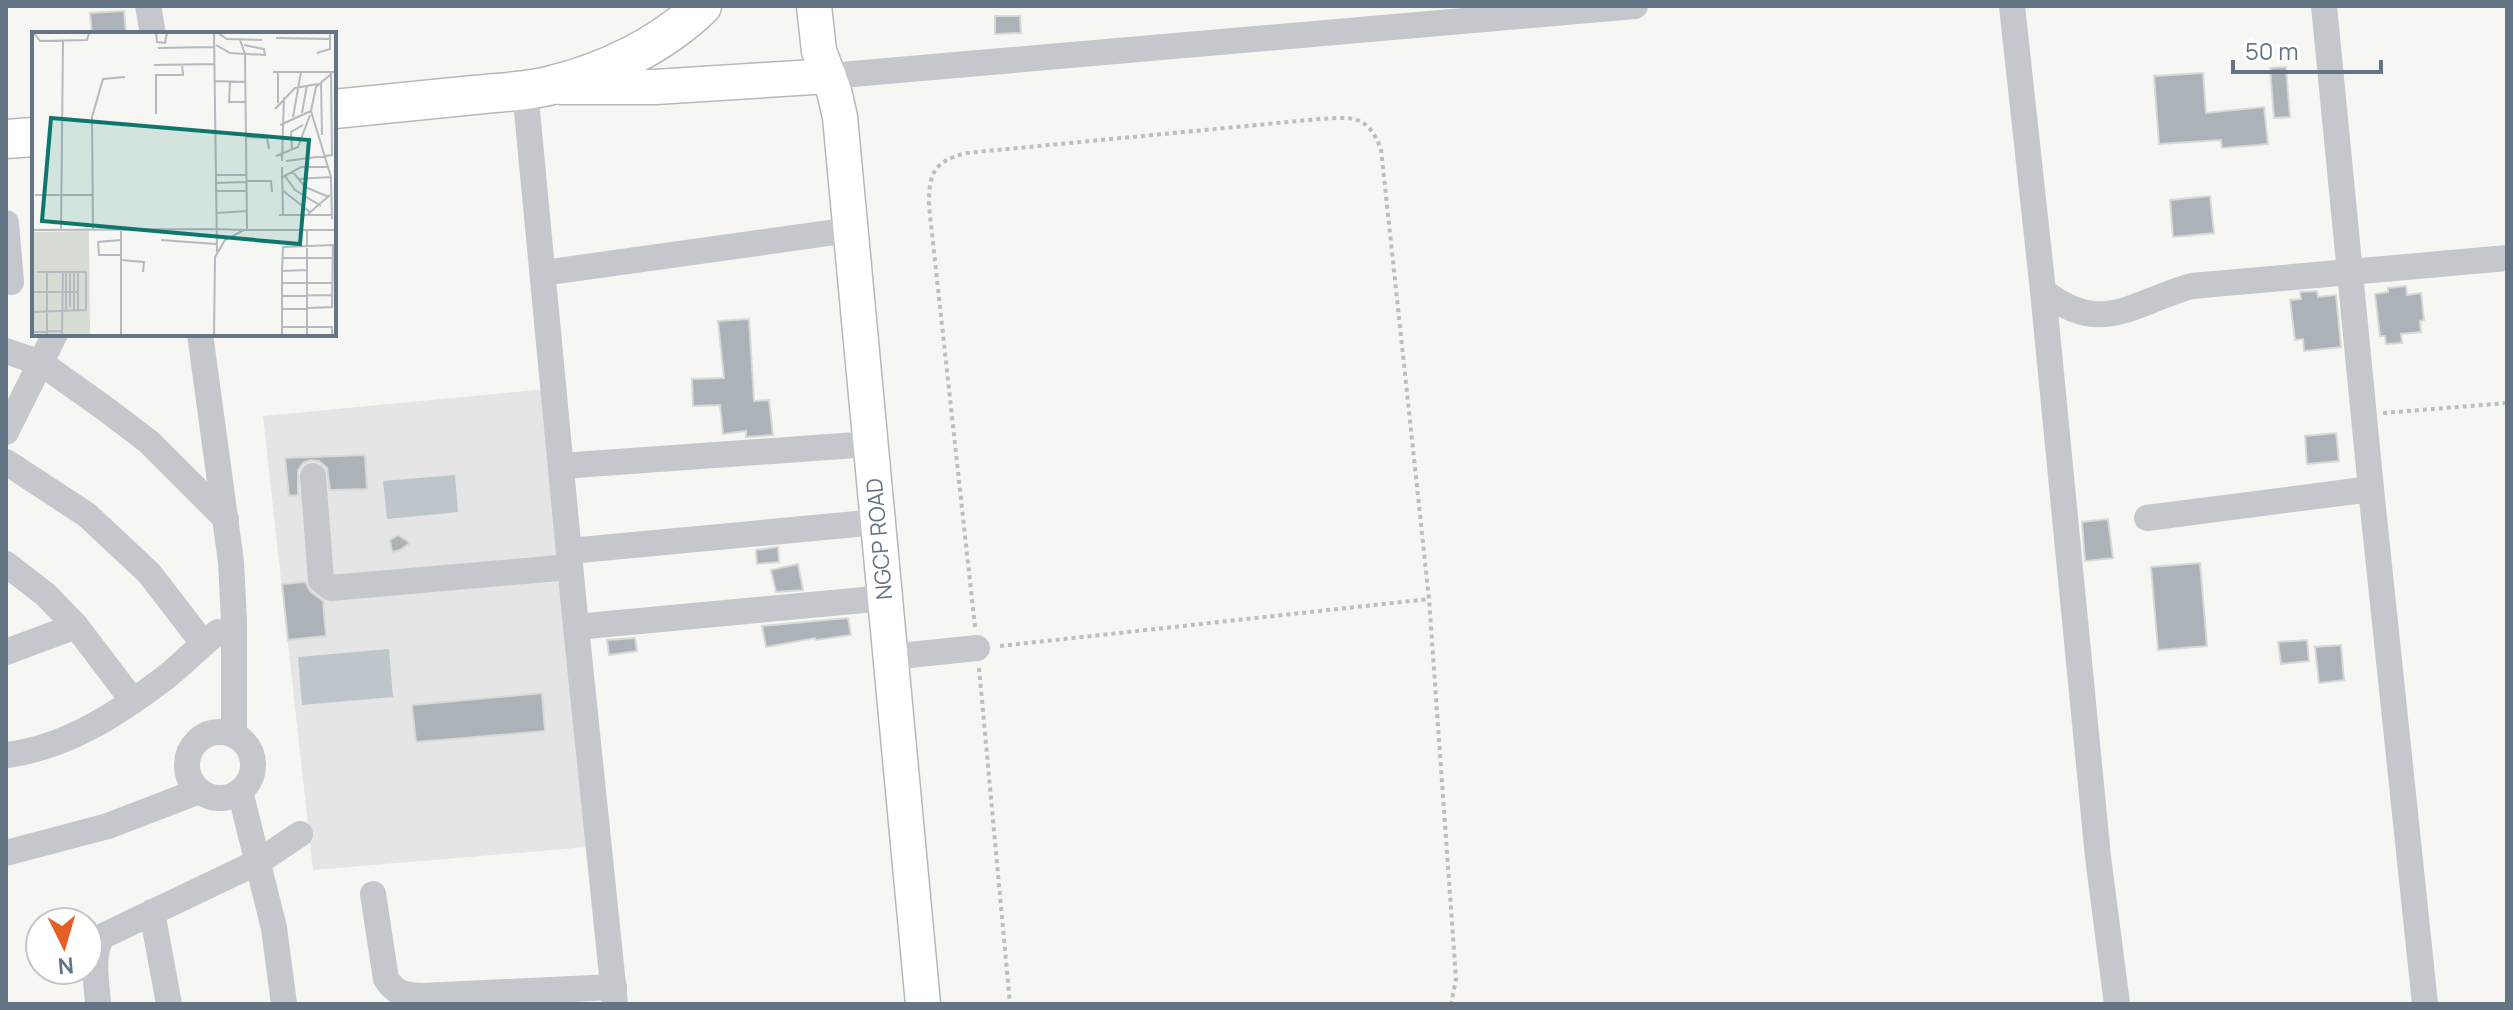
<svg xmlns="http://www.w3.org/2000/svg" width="2513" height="1010" font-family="Manrope,sans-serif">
  <rect width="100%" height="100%" fill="#f6f6f3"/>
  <path fill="#e4e5e4" d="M546 389 587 847 313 870 263 416Z"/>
  <g fill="#bcc6cb">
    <path d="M455 475 458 512 387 519 383 481Z"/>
    <path d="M389 649 393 697 302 705 298 657Z"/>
  </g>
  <g fill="#abb2b8" stroke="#d8d8d5" stroke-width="2">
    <path d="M124 11 126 34H92L90 13Z"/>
    <path d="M995 16H1020L1021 33 995 34Z"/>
    <path d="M2286 67 2290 117 2274 118 2270 68Z"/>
    <path d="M2203 73 2206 113 2264 107 2268 144 2222 148 2221 140 2159 144 2154 76Z"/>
    <path d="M2210 196 2214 233 2173 237 2170 200Z"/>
    <path d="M2406 286 2407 295 2421 293 2424 320 2420 321 2421 332 2401 334 2402 343 2386 344 2385 336H2380L2375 294 2388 292V288Z"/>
    <path d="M2317 291 2318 297 2336 295 2341 347 2304 351 2303 339 2295 340 2290 300 2301 299 2300 292Z"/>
    <path d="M749 319 754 401 769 400 773 435 746 437V431L723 434 720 405 693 406 692 379 724 378 718 321Z"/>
    <path d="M2336 433 2339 461 2307 464 2305 436Z"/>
    <path d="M365 455 367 489 330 490 327 468 319 461 311 460 303 463 298 470V495L289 496 285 458Z"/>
    <path d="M2108 519 2113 558 2085 561 2082 522Z"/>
    <path d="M398 535 410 543 400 550 392 552 390 540Z"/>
    <path d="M778 547 779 562 757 564 756 550Z"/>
    <path d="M2200 563 2207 646 2158 650 2151 567Z"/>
    <path d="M798 564 803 590 776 592 771 570Z"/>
    <path d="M305 582 311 592 323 601 326 636 288 640 282 584Z"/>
    <path d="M848 618 851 635 816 640 815 638 766 647 762 626Z"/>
    <path d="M635 638 637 651 609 655 607 640Z"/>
    <path d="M2307 640 2309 661 2281 664 2278 642Z"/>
    <path d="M2341 645 2344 680 2319 683 2315 647Z"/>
    <path d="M542 693 545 731 416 742 412 705Z"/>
  </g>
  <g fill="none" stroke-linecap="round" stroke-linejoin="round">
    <defs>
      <g id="major">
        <path d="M814 6 819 51 834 91 840 117 923 1004"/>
        <path d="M561 87H655L829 76"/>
      </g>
      <g id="highway">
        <path d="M334 109C381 104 427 100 474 95 500 92 527 92 552 85 606 72 662 45 702 6"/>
        <path d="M6 139 34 137"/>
      </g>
    </defs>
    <use href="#major" stroke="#b5b9bd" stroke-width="37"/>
    <use href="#highway" stroke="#b5b8bb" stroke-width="41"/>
    <g stroke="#bcbec0" stroke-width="4" stroke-dasharray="4 4" stroke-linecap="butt">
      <path d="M2383 413 2507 403"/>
      <path d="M975 627 929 206C929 173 933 162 966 153L1319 119C1353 117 1367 114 1381 149L1429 599 1456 979 1451 1004"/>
      <path d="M1000 646 1429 599"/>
      <path d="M979 668 1010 1004"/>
    </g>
    <g stroke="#c4c7cb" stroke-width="26">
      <path d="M148 6 153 34"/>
      <path d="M2012 6 2043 291 2098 857 2117 1004"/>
      <path d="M2324 6 2371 489 2425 1004"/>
      <path d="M829 76 1635 6"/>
      <path d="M525 90 576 627 615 1004"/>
      <path d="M6 223 11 282"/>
      <path d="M543 273 850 230"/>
      <path d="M2043 291C2102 338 2133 302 2192 286L2507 258"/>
      <path d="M200 334 231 562 234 621V735"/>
      <path d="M6 351 41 363 107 410 149 442 226 519"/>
      <path d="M6 432 55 334"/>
      <path d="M6 462 87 515 149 573 203 643"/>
      <path d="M561 466 870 444"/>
      <path d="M313 476 321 580 331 588 570 567"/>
      <path d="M2147 518 2371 489"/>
      <path d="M569 551 878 522"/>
      <path d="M6 564 46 595 76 626 133 701"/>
      <path d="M576 627 885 598"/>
      <path d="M6 652 76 626"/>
      <path d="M890 657 977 648"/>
      <circle cx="220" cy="765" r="33"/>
      <path d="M6 755C66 748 119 713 166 677 184 663 199 646 218 632"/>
      <path d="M240 791 274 928 284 1004"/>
      <path d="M6 853 108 826 199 791"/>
      <path d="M373 894 386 979C396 994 405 995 422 996L614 987"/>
      <path d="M152 912 169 1004"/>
      <path d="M98 1004C97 983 90 954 103 936L258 862 300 834"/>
    </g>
    <use href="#major" stroke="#fff" stroke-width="34"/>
    <use href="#highway" stroke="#fff" stroke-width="38"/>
  </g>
  <g text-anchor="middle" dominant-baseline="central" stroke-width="8" stroke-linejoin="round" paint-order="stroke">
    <g font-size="22" fill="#657484" stroke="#fff">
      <text transform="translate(879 539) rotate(-95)">NGCP ROAD</text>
    </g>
  </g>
  <g transform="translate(32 32)">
    <rect width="304" height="304" fill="#f6f6f3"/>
    <path d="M57 199 58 303H0V200Z" fill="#d7ddd4"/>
    <path fill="none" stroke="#b3bac0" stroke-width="2" d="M2 1 8 9 55 8 57 1M124 1 125 10 133 11 135 1M182 1 185 220M186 1 195 7 230 8M244 6 298 7M208 8 213 22 215 197M184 13 198 21 233 23 232 17 212 13M126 16 182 15M285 21 298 17V1M122 33 182 32M241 40H304M246 40V71M299 42 284 55 279 79 299 145 300 187M183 49 214 50M198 50 197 70H214M289 50 290 103M243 77 263 56 286 52M270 81 275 53M124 82V43H151L150 32M261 85 269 40M248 93 279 79M214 105 235 106 237 117M260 117 259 100 271 93M244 124 266 115 278 83M250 129 252 65M254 129 300 123 299 41M250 135 251 183M260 139 273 155 297 165M183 143H214M253 144 263 158 289 174M249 146 269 135H295M266 147 299 145M214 149H239L240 160M183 151 214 150M250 158 278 180M183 159H214M3 163H60M184 181 214 179M276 182 298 163M247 183H300M29 197 31 9M61 197 60 85 71 47 93 45M89 197V303M183 197 211 198M0 198 183 197M1 207V236M129 208 184 212M88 223H67L66 210 89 208M250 226H301M88 228 112 230 111 240M250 239 275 238M15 240V303M34 240V280M42 241V279M0 250V291M250 251H301M0 260H46M250 264 301 263M38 275V240M46 279V240M0 280 54 278V240H5M250 295H300V303M0 300 30 299M30 303 31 240M182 303 183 225 193 208 212 198H304M250 303V239L251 215 301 213 300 275 250 277M275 303V199"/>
    <path fill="#0f766e" fill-opacity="0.15" stroke="#0f766e" stroke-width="4" d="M19 86 277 108 268 212 10 189Z"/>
    <rect width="304" height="304" fill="none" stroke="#657484" stroke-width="4"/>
  </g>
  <rect width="2513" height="1010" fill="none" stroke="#657484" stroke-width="16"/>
  <g transform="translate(64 946) rotate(175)"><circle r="38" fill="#ffffff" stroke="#c1c7ce" stroke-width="2"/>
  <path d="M0-6L14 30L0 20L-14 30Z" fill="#e35f26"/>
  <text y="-12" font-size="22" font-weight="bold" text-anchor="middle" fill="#657484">N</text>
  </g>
  <path d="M2233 60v12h148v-12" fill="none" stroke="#657484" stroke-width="4"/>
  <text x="2245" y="60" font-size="24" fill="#657484" stroke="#ffffff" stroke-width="6" paint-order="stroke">50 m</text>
</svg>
